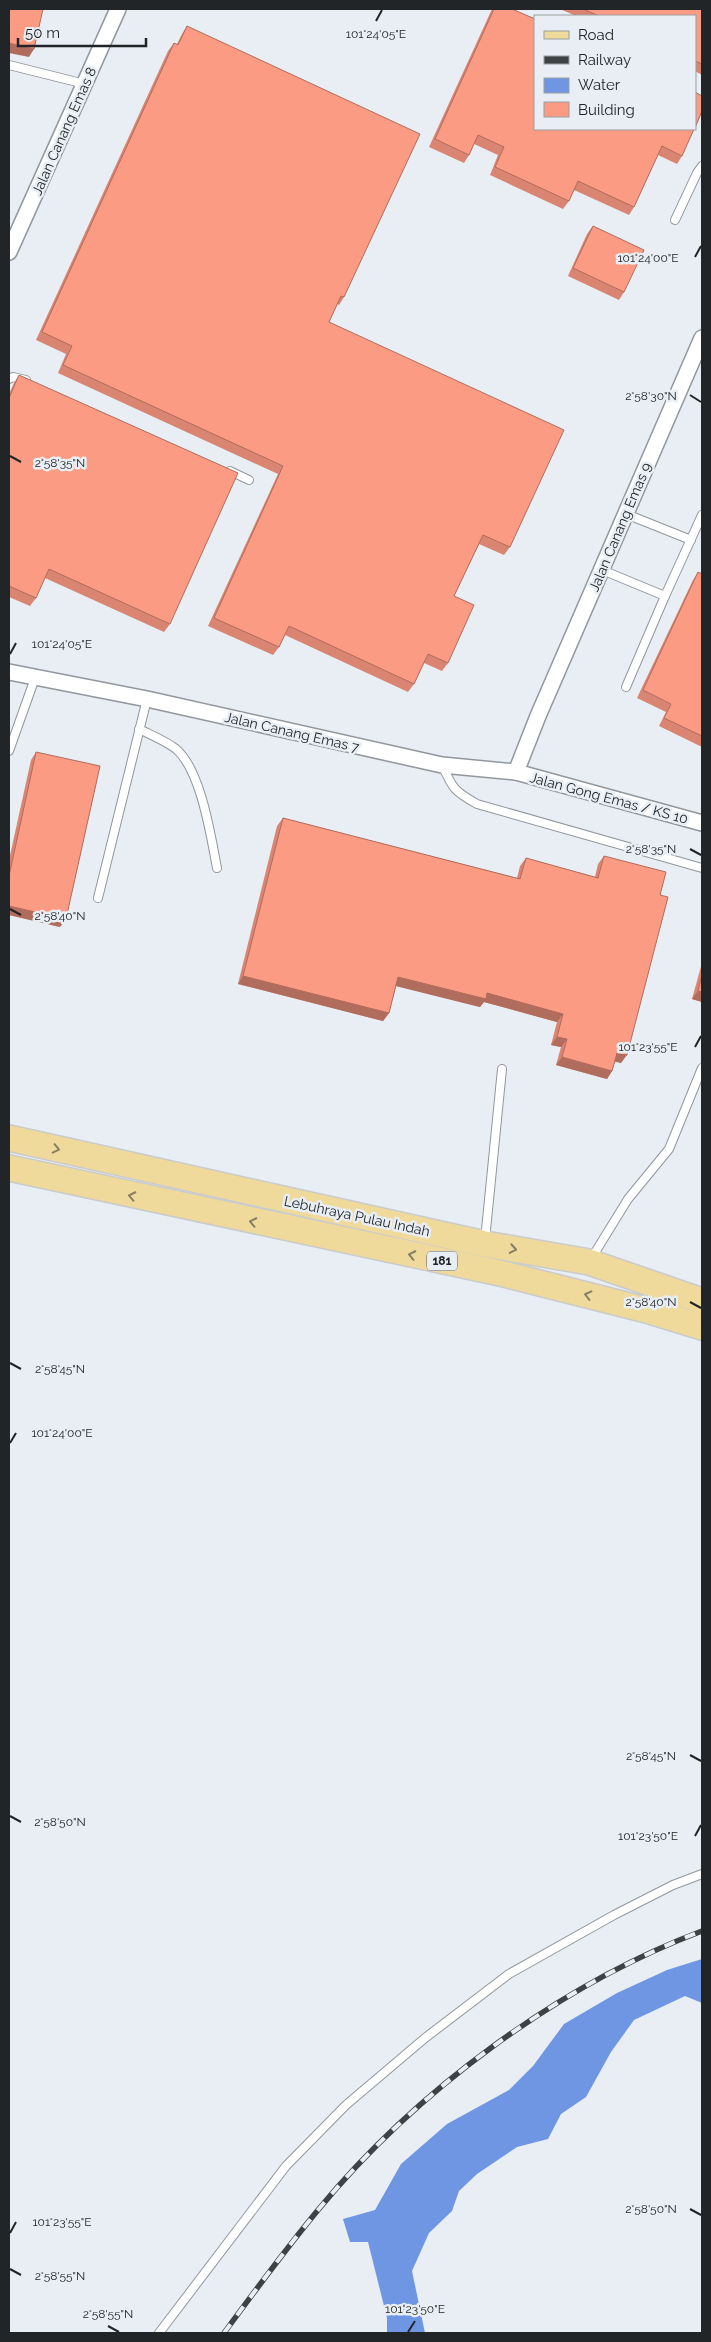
<svg xmlns="http://www.w3.org/2000/svg" width="711" height="2342" font-family="Raleway,sans-serif">
  <rect width="100%" height="100%" fill="#e8eef3"/>
  <path fill="#6f96e2" d="M702 1959V2003L685 1996 634 2020 611 2052 586 2097 561 2114 548 2139 517 2147 477 2174 459 2191 452 2211 429 2233 412 2271 425 2333H387V2318L368 2242H350L343 2219 375 2210 401 2164 447 2124 509 2090 533 2066 564 2024 617 1993 667 1970Z"/>
  <g fill="none" stroke-linecap="round" stroke-linejoin="round">
    <defs>
      <g id="lane">
        <path d="M9 65 85 84"/>
        <path d="M675 220 697 173 702 166"/>
        <path d="M9 379 13 377 26 380"/>
        <path d="M230 471 249 480"/>
        <path d="M626 514 691 540"/>
        <path d="M602 570 665 596 702 515"/>
        <path d="M626 687 665 596"/>
        <path d="M139 729C151 735 166 741 176 749 201 770 211 837 217 868"/>
        <path d="M9 751 35 678"/>
        <path d="M442 765C453 789 454 791 477 804L702 868"/>
        <path d="M98 898 147 699"/>
        <path d="M485 1240 502 1069"/>
        <path d="M591 1259 628 1199 669 1149 702 1068"/>
        <path d="M159 2333 286 2166 346 2105 425 2038 509 1974 614 1915 673 1885 702 1874"/>
      </g>
      <g id="street">
        <path d="M9 252 118 9"/>
        <path d="M9 672 147 699 442 765 516 772 538 716 702 338"/>
        <path d="M516 772 702 823"/>
      </g>
      <g id="primary">
        <path d="M9 1138 485 1244 589 1262 702 1301"/>
        <path d="M9 1168 500 1273 650 1311 702 1327"/>
      </g>
    </defs>
    <use href="#lane" stroke="#91979c" stroke-width="10"/>
    <use href="#street" stroke="#91979c" stroke-width="18"/>
    <use href="#primary" stroke="#cacbcb" stroke-width="28"/>
    <use href="#lane" stroke="#fff" stroke-width="8"/>
    <use href="#street" stroke="#fff" stroke-width="15"/>
    <use href="#primary" stroke="#efda9c" stroke-width="25"/>
    <defs>
      <path id="rail" d="M224 2333C254 2292 285 2250 318 2210 415 2092 559 1985 702 1931"/>
    </defs>
    <use href="#rail" stroke="#3f4245" stroke-width="5.5"/>
    <use href="#rail" stroke="#e8eef3" stroke-width="4" stroke-dasharray="11" stroke-linecap="butt"/>
  </g>
  <g fill="#d98572">
    <path d="M492 9H512L694 129 682 156 677 164 658 155 634 207 629 215 574 190 569 201 563 209 490 175 498 155 474 144 469 155 464 163 429 147Z"/>
    <path d="M560 9H702V75L695 71V16H576Z"/>
    <path d="M187 26 344 297 339 305 337 304 329 322 510 547 504 555 479 544 454 596 448 663 442 671 424 663 414 684 408 692 285 635 279 647 273 655 208 626 278 474 58 373 66 354 36 340 168 51 174 43 177 44 182 34Z"/>
    <path d="M593 226 624 292 619 300 568 276 587 234Z"/>
    <path d="M19 375 170 624 164 632 45 578 36 598 30 606 9 597V394L14 383Z"/>
    <path d="M698 572 702 574V747L659 726 666 712 637 698 693 580Z"/>
    <path d="M36 752 60 927 9 915V860L31 760Z"/>
    <path d="M283 818 517 878 520 866 526 858 595 877 598 864 604 856 660 895 621 1063 615 1061 612 1071 607 1079 556 1065 561 1047 551 1045 557 1022 484 1002 480 1007 396 986 389 1013 383 1021 238 984 277 826Z"/>
    <path d="M702 963V1002L692 999Z"/>
  </g>
  <g fill="#b06c5c">
    <path d="M9 43 34 49 29 57 9 53Z"/>
    <path d="M9 906 66 919 60 927 9 915Z"/>
    <path d="M243 976 389 1013 383 1021 238 984Z"/>
    <path d="M398 977 487 993 563 1014 557 1022 484 1002 480 1007 392 985Z"/>
    <path d="M698 991 702 992V1002L692 999Z"/>
    <path d="M557 1037 567 1039 561 1047 551 1045Z"/>
    <path d="M617 1053 627 1055 621 1063 612 1061Z"/>
    <path d="M562 1057 612 1071 607 1079 556 1065Z"/>
  </g>
  <g fill="#fc9b84" stroke="#b06c5c">
    <path d="M9 9H43L34 49 9 43Z"/>
    <path d="M494 9H512L535 19V129H694L682 156 662 146 634 207 578 181 569 201 495 167 504 147 478 135 469 155 435 139Z"/>
    <path d="M583 9H702V64L695 61V16H599Z"/>
    <path d="M187 26 420 134 344 297 341 296 329 322 564 430 510 547 483 535 454 596 474 605 448 663 428 654 414 684 289 626 279 647 214 618 283 466 63 365 72 346 42 332 174 43 178 45Z"/>
    <path d="M695 92 702 96V111L695 128Z"/>
    <path d="M593 226 644 250 624 292 573 268Z"/>
    <path d="M19 375 238 473 170 624 49 569 36 598 9 586V398Z"/>
    <path d="M698 572 702 574V736L664 718 671 704 643 690Z"/>
    <path d="M36 752 100 766 66 919 9 906V876Z"/>
    <path d="M283 818 520 879 526 858 598 878 604 856 666 872 660 895 668 897 627 1055 617 1053 612 1071 562 1057 567 1039 557 1037 563 1014 487 993 486 999 398 977 389 1013 243 976Z"/>
    <path d="M702 975V992L698 991Z"/>
  </g>
  <defs><path id="oneway-chevron" d="M-2-3.5L2.5 0L-2 3.5" fill="none" stroke-width="1.6" stroke-linecap="round" stroke-linejoin="round" transform="scale(1.25)"/></defs>
  <g stroke="#888062">
    <use href="#oneway-chevron" transform="translate(56 1149) rotate(13)"/>
    <use href="#oneway-chevron" transform="translate(132 1196) rotate(-168)"/>
    <use href="#oneway-chevron" transform="translate(253 1222) rotate(-168)"/>
    <use href="#oneway-chevron" transform="translate(513 1249) rotate(10)"/>
    <use href="#oneway-chevron" transform="translate(412 1255) rotate(-168)"/>
    <use href="#oneway-chevron" transform="translate(588 1295) rotate(-166)"/>
  </g>
  <path fill="none" stroke="#222527" stroke-width="2" d="M376 21 382 10M695 257 701 246M690 395 701 402M10 456 21 462M10 654 16 643M690 849 701 855M10 909 21 915M695 1047 701 1036M690 1302 701 1308M10 1363 21 1369M10 1443 16 1433M690 1755 701 1761M10 1816 21 1822M695 1836 701 1825M690 2209 701 2215M10 2233 16 2222M10 2269 21 2275M108 2326 119 2332M408 2332 415 2321"/>
  <g text-anchor="middle" dominant-baseline="central" stroke-width="5" stroke-linejoin="round" paint-order="stroke">
    <rect fill="#e8eef3" stroke="#5d6164" stroke-width="1" x="427" y="1251.5" width="30" height="19" rx="4"/>
    <g font-size="12" font-weight="bold" fill="#222527">
      <text x="442" y="1261">181</text>
    </g>
    <g font-size="14" fill="#222527" stroke="#e8eef3">
      <text transform="translate(64 131) rotate(-66)">Jalan Canang Emas 8</text>
      <text transform="translate(620 527) rotate(-67)">Jalan Canang Emas 9</text>
      <text transform="translate(292 732) rotate(13)">Jalan Canang Emas 7</text>
      <text transform="translate(609 798) rotate(15)">Jalan Gong Emas / KS 10</text>
      <text transform="translate(357 1216) rotate(12)">Lebuhraya Pulau Indah</text>
    </g>
  </g>
  <g font-size="12" text-anchor="middle" fill="#222527" stroke="#e8eef3" stroke-width="5" stroke-linejoin="round" paint-order="stroke">
    <text x="376" y="38">101°24'05"E</text>
    <text x="648" y="262">101°24'00"E</text>
    <text x="651" y="400">2°58'30"N</text>
    <text x="60" y="467">2°58'35"N</text>
    <text x="62" y="648">101°24'05"E</text>
    <text x="651" y="853">2°58'35"N</text>
    <text x="60" y="920">2°58'40"N</text>
    <text x="648" y="1051">101°23'55"E</text>
    <text x="651" y="1306">2°58'40"N</text>
    <text x="60" y="1373">2°58'45"N</text>
    <text x="62" y="1437">101°24'00"E</text>
    <text x="651" y="1760">2°58'45"N</text>
    <text x="60" y="1826">2°58'50"N</text>
    <text x="648" y="1840">101°23'50"E</text>
    <text x="651" y="2213">2°58'50"N</text>
    <text x="62" y="2226">101°23'55"E</text>
    <text x="60" y="2280">2°58'55"N</text>
    <text x="415" y="2313">101°23'50"E</text>
    <text x="108" y="2318">2°58'55"N</text>
  </g>
  <rect width="711" height="2342" fill="none" stroke="#222527" stroke-width="20"/>
  <rect x="534" y="15" width="162" height="115" fill="#e8eef3" stroke="#999ea1"/>
  <rect x="544" y="31" width="25" height="8" fill="#efda9c" stroke="#999ea1"/>
  <text x="578" y="40" font-size="15" fill="#222527">Road</text>
  <rect x="544" y="56" width="25" height="8" fill="#3f4245" stroke="#999ea1"/>
  <text x="578" y="65" font-size="15" fill="#222527">Railway</text>
  <rect x="544" y="78" width="25" height="15" fill="#6f96e2" stroke="#999ea1"/>
  <text x="578" y="90" font-size="15" fill="#222527">Water</text>
  <rect x="544" y="102" width="25" height="15" fill="#fc9b84" stroke="#999ea1"/>
  <text x="578" y="115" font-size="15" fill="#222527">Building</text>
  <path d="M18 38v8h128v-8" fill="none" stroke="#222527" stroke-width="2.5"/>
  <text x="25" y="38" font-size="15" fill="#222527" stroke="#e8eef3" stroke-width="4" paint-order="stroke">50 m</text>
</svg>
